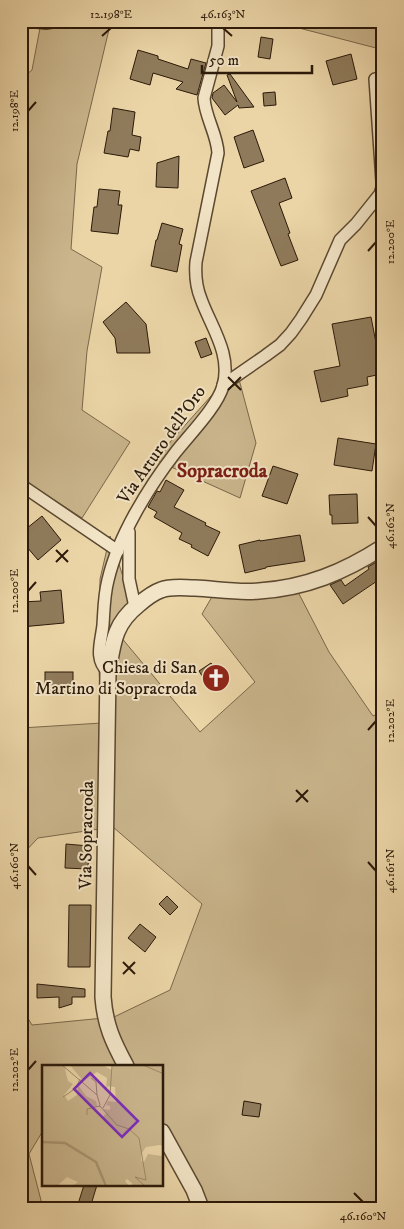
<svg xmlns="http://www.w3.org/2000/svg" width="404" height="1229" font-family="'IM FELL DW Pica',serif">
  <rect width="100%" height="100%" fill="#ebd5a7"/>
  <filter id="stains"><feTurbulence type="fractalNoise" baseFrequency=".004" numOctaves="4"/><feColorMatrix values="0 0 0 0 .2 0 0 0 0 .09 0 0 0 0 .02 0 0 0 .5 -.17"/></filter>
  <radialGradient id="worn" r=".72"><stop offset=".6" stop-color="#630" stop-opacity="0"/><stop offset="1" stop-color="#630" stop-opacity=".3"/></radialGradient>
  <g fill="#cab58c" stroke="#7a674a">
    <path d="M60 21H111L77 164 71 249 102 267 87 351 82 410 130 442 82 518 25 481 21 487V79L32 70 40 28Z"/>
    <path d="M272 21H383V49L376 48Z"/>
    <path d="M236 368 256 443 240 498 158 461 171 441Z"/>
    <path d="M110 536 125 583 133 616 120 636 200 732 255 682 202 614 213 595 297 590 329 652 373 716 383 711V1208H191L188 1188 163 1144 162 1066H44V1129L29 1154 43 1208H21V1007L32 1025 114 1017 170 990 202 904 113 827 38 838 21 856V728L102 723 99 670 100 579Z"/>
  </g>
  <g fill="#8f7b5b" stroke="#2b1909">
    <path d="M261 37 273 39 270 59 258 57Z"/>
    <path d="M138 50 158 56V59L188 69 191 59 206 63 197 95 176 89 183 82 153 73 150 85 130 79Z"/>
    <path d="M351 54 357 79 333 85 326 61Z"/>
    <path d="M230 74 254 107 239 108 238 105 225 115 212 98 213 93 224 85 237 102 227 75Z"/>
    <path d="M275 92 276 105 264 106 263 93Z"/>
    <path d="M113 108 135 112 132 135 141 137 139 151 130 149 128 157 104 153 108 131H110Z"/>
    <path d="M253 130 264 161 244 168 234 137Z"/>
    <path d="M179 156 178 188 156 187 157 163Z"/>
    <path d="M285 178 292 198 279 203 290 233 288 234 298 260 281 266 251 191Z"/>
    <path d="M99 189 120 191 118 205H122L118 234 91 231 94 207H97Z"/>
    <path d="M162 223 183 229 179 244 182 245 177 272 151 266 156 240H157Z"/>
    <path d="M126 302 146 324 150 353H117L115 338 103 322Z"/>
    <path d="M371 317 382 374 367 377 368 385 347 389 348 396 321 402 314 371 340 366 332 324Z"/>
    <path d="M206 338 212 354 201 358 195 342Z"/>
    <path d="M338 438 376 444 372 471 334 465Z"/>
    <path d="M273 466 298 474 287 504 262 496Z"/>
    <path d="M166 480 184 490 174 507 206 523 205 525 220 532 208 556 191 547 192 545 179 539 182 533 154 517 157 512 148 507 157 491 160 492Z"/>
    <path d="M357 494 358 523 332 524V515H330L329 495Z"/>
    <path d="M42 516 61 540 38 560 21 540V533Z"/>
    <path d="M300 535 305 561 266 567V568L245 573 239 545 260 540V541Z"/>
    <path d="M383 558V577L343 604 330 585 341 580 345 586 369 569 368 567Z"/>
    <path d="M61 590 64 623 21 627V602L41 601 40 592Z"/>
    <path d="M211 663 225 683 215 690 210 684 208 685 199 671Z"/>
    <rect x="45" y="672" width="28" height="22"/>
    <path d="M66 844 89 846 88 869 65 868Z"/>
    <path d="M167 896 178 907 170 915 159 904Z"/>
    <path d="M69 905H91L90 967H68Z"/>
    <path d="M140 924 156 937 145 952 128 938Z"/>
    <path d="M37 984 85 989V997H72V1004L59 1008V997L37 998Z"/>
    <path d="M244 1101 261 1104 259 1117 242 1115Z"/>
    <path d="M84 1185H97L90 1208 78 1204Z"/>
  </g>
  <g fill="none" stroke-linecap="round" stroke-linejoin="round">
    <defs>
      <g id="minor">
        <path d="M28 21 46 23 58 21"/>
        <path d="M223 385 265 356 280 345 291 333 301 319 316 295 340 240 356 224 380 194 382 188V181L375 79"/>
        <path d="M21 485 118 551"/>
        <path d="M129 532V579L135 607"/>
        <path d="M108 672C94 659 101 643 103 625 104 610 104 595 108 580 118 537 148 488 175 453 189 435 217 407 223 386 232 354 211 327 201 299 196 287 195 275 196 262L218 153C217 134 205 117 204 98L218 46V21"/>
      </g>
      <g id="tertiary">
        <path d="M126 1066C113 1042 105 1025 103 997L108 672C113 643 114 624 138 605 145 599 152 593 161 590 171 586 184 588 195 588 216 589 238 593 259 591 306 588 344 572 383 547"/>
        <path d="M162 1132 194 1190 201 1208"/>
      </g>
    </defs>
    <use href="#minor" stroke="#5b4830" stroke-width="14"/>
    <use href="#tertiary" stroke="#5b4830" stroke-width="18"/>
    <use href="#minor" stroke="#f2e4c6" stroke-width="11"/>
    <use href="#tertiary" stroke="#f2e4c6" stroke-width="15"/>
  </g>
  <path fill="none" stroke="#2b1909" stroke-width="2" d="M223 28 232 36M102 36 111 28M28 111 36 102M368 251 376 242M228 377 241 390M228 390 241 377M368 517 376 526M56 550 68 562M56 562 68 550M28 591 36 582M368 730 376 721M296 790 308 802M296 802 308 790M368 862 376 871M28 866 36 875M123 962 135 974M123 974 135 962M28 1070 36 1061M354 1193 363 1202"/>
  <defs>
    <symbol id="church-disc" viewBox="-11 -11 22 22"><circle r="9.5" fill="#8f2418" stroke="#f2e4c6"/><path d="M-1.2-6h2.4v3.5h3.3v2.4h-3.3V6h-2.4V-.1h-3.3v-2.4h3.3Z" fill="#fff"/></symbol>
  </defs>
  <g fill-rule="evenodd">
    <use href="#church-disc" x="200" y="662" width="32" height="32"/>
  </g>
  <g text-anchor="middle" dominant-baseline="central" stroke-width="4" stroke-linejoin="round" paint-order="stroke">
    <g font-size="18" fill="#2b1909" stroke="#f2e4c6">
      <text transform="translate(162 445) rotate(-55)">Via Arturo dell'Oro</text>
      <text transform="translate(87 835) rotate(-89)">Via Sopracroda</text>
    </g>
    <g font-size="18" fill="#2b1909" stroke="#f2e4c6" text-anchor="end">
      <text x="197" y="668">Chiesa di San<tspan x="197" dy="21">Martino di Sopracroda</tspan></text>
    </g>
    <g font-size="20" font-weight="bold" fill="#7a1f14" stroke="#f2e4c6">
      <text x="222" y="471">Sopracroda</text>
    </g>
  </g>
  <g transform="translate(42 1065)">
    <rect width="121" height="121" fill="#ebd5a7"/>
    <path d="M0 0H22L26 16 31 19 22 30 26 36 35 30 36 20 44 31 54 36 55 41 52 42 60 53 64 48 61 44 68 45V41L64 40 66 36 74 37 73 22 66 21 64 24 65 13 55 7 41 16 28 0H60L70 5V0H121V121H88L91 119 85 114 83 116 87 121H66L60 110 62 121H30L36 117 25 112 15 121H0ZM118 80 121 81 120 91 106 89 102 97 99 96V89L104 82Z" fill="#cab58c" fill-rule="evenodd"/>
    <path fill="none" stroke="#aa9571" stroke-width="2.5" d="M0 77 23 78 54 97 64 121"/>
    <path fill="none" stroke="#9e8a68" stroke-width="1" d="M20 0 55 30 58 40M101 0 122 9M49 13 54 17 55 30M21 32 34 23 38 14M57 40 75 60 87 64 97 73 104 115 93 112 103 121M61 43 68 30 70 0M45 50V44L58 41"/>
    <path fill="#7b2cbf" fill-opacity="0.15" stroke="#7b2cbf" stroke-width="2.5" d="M48 8 96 56 80 72 32 24Z"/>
    <rect width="121" height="121" fill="none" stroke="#2b1909" stroke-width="2.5"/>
  </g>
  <rect width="404" height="1229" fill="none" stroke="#ebd5a7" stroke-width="55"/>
  <path d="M202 65v8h110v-8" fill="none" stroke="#2b1909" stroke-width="2.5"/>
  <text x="209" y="65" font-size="15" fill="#2b1909" stroke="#f2e4c6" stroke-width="4" paint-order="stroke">50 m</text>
  <rect x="28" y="28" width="348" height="1174" fill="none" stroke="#2b1909" stroke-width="2"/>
  <g font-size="12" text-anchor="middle" fill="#2b1909">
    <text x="111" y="18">12.198°E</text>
    <text x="223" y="18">46.163°N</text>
    <text transform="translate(14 111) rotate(-90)" y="4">12.198°E</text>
    <text transform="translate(390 242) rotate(-90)" y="4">12.200°E</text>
    <text transform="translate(390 526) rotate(-90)" y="4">46.162°N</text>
    <text transform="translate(14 591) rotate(-90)" y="4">12.200°E</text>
    <text transform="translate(390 721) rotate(-90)" y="4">12.202°E</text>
    <text transform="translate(14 866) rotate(-90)" y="4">46.160°N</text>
    <text transform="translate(390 871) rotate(-90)" y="4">46.161°N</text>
    <text transform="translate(14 1070) rotate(-90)" y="4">12.202°E</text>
    <text x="363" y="1220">46.160°N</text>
  </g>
  <rect width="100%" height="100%" filter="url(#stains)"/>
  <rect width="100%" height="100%" fill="url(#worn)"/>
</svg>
